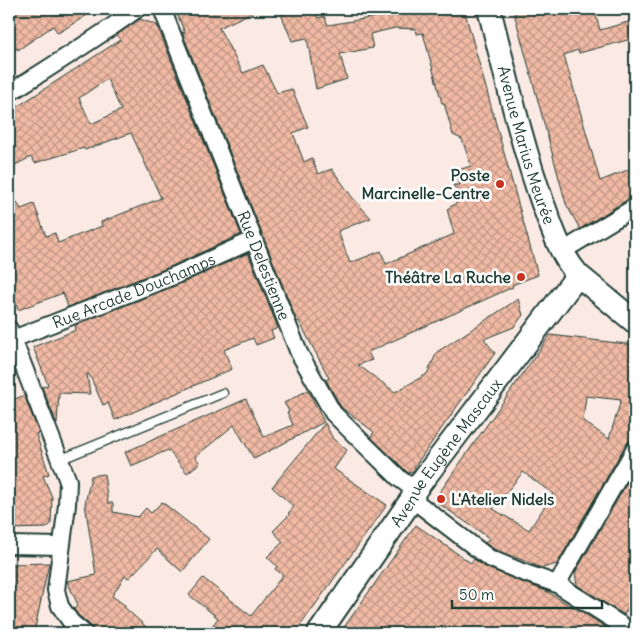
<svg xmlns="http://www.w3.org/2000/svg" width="644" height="642" font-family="Delius,sans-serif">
  <defs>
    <pattern id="building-cross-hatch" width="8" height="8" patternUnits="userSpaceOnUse" patternTransform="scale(1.25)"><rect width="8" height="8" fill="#f1baa4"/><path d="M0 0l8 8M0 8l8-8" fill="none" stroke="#c39886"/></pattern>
  </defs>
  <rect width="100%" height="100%" fill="#fbeae4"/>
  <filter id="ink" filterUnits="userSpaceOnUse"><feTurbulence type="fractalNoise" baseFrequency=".02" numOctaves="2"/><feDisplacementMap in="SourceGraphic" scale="10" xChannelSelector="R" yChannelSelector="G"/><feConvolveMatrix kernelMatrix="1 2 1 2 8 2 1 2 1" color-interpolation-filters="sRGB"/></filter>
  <g filter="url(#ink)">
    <g fill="url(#building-cross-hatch)" stroke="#1f3d34" fill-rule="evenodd">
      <path d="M23 9H97L58 33 53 26 18 50 17 48 9 53V18Z"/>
      <path d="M175 9H259L219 28 243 73 263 65 277 93 292 89 308 127 293 133 304 162 312 158 318 174 332 169 352 197 371 218 338 231 350 263 381 251 386 264 454 234 447 209 463 199 453 185H460L455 171 471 166 462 139 453 135 444 103H442L423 33 417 34 416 29 395 28 370 34 373 48 340 54 347 79 316 89 307 38 292 41 281 14 296 9H314L318 18 324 16 328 25 376 17 375 9H464L538 275 512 285 513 287 368 352 372 360 358 365 395 392 427 374 437 352 518 299 523 315 514 327 484 339 495 353 415 466V468L412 472 408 473 406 471 371 437 374 432 341 407 326 380 329 378 299 321 297 322 182 32 185 33Z"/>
      <path d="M513 9H594L600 30 635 20V38L579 53 578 50 564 55 600 181 635 167V197L630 198 580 229 566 204Z"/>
      <path d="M140 19 157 25 241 234 172 266 68 307 63 293 18 310 9 283V190L21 209 34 204 46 236 55 233 58 243 102 226 101 222 161 198 131 133 85 150 84 148 35 163 31 157 9 168V112L120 40 117 35ZM107 79 121 110 91 124 79 98Z"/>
      <path d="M248 253 278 328 271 331 274 338 256 345 253 338 224 350 232 369 115 420 108 403 103 405 89 374H87L90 394 59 393 57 424 42 387 48 385 33 347 76 330 75 325 180 284Z"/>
      <path d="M550 335 635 345V439L630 440 626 444 557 564 542 568 494 549 485 543 489 538 438 503 437 496ZM586 396 621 400 609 439 583 421ZM523 472 553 494 529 530 493 509Z"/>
      <path d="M308 390 324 422 254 459 234 425 195 457 200 463 187 473 168 450 131 466 125 452 246 399 264 437 293 425 287 412 289 411 284 403Z"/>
      <path d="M24 395 39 433 36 434 49 474 43 476 52 497 51 524 46 528 9 529V402Z"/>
      <path d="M325 423 333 439 347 450 334 469 387 505 295 633H207L218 618 189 595 203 578 251 616 283 575 275 569 277 566 267 557 283 542 273 531 290 514 288 513 294 507 272 487Z"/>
      <path d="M635 469V594L624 615 577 585 575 573Z"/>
      <path d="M104 474 108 503H113V512L138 517 146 508 151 513 162 502 209 539 182 572 157 549 129 578 125 576 112 596 126 606 124 607 153 633H94L93 629 91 626 78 615 74 609 78 605 67 581 96 575 85 504 91 476Z"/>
      <path d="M416 525 471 563 474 559 485 567 519 581 546 591 581 612V611L614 633H340Z"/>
      <path d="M49 563 34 633H21L10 623 9 564Z"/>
    </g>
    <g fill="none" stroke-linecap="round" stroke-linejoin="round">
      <defs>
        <g id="service">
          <path d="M59 460 223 393"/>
          <path d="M630 631 635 619"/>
        </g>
        <g id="minor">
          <path id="s1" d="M162 9 299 353 333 413 357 437 400 479 415 490"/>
          <path d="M9 93C52 66 96 39 137 9"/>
          <path d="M561 252 635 207"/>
          <path d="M9 329 68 481 67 505 56 590 60 606 71 622 84 633"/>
          <path id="s2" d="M13 339 176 275 253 240"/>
          <path d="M412 499 489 558 522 572 557 584 634 633"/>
          <path d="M9 545 61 546"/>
          <path d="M557 584 635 449"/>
        </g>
        <g id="secondary">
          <path id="s3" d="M489 9C506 74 520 140 543 204 553 230 560 254 578 275L635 322"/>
          <path id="s4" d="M319 633 412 499 415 490 578 275"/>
        </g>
      </defs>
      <use href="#service" stroke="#1f3d34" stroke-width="11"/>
      <use href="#minor" stroke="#1f3d34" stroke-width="20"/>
      <use href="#secondary" stroke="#1f3d34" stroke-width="26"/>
      <use href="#service" stroke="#fff" stroke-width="8"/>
      <use href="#minor" stroke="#fff" stroke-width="16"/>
      <use href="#secondary" stroke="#fff" stroke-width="22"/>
    </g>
  </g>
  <g fill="#c8321e" stroke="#fff" stroke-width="2">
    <circle cx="500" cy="184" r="5"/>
    <circle cx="521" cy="277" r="5"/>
    <circle cx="441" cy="499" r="5"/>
  </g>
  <g text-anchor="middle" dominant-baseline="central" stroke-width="5" stroke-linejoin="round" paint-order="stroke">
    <g font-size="16" fill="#1f3d34" stroke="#fff">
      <text stroke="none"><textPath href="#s3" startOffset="141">Avenue Marius Meurée</textPath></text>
      <text stroke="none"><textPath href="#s1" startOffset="276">Rue Delestienne</textPath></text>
      <text stroke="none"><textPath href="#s2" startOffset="130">Rue Arcade Douchamps</textPath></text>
      <text stroke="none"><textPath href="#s4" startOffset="221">Avenue Eugène Mascaux</textPath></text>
    </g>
    <g font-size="16" font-weight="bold" fill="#1f3d34" stroke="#fff" text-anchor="end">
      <text x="490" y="175">Poste<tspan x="490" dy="18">Marcinelle-Centre</tspan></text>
      <text x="511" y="277">Théâtre La Ruche</text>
      <text x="451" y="499" text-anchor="start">L'Atelier Nidels</text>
    </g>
  </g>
  <rect width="644" height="642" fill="none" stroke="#fff" stroke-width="30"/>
  <rect x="15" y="15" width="614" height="612" fill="none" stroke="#1f3d34" stroke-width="2" filter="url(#ink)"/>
  <path d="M452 600v8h150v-8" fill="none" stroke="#1f3d34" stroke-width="2.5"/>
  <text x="459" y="600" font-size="15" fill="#1f3d34" stroke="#ffffff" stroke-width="4" paint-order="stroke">50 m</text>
</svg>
